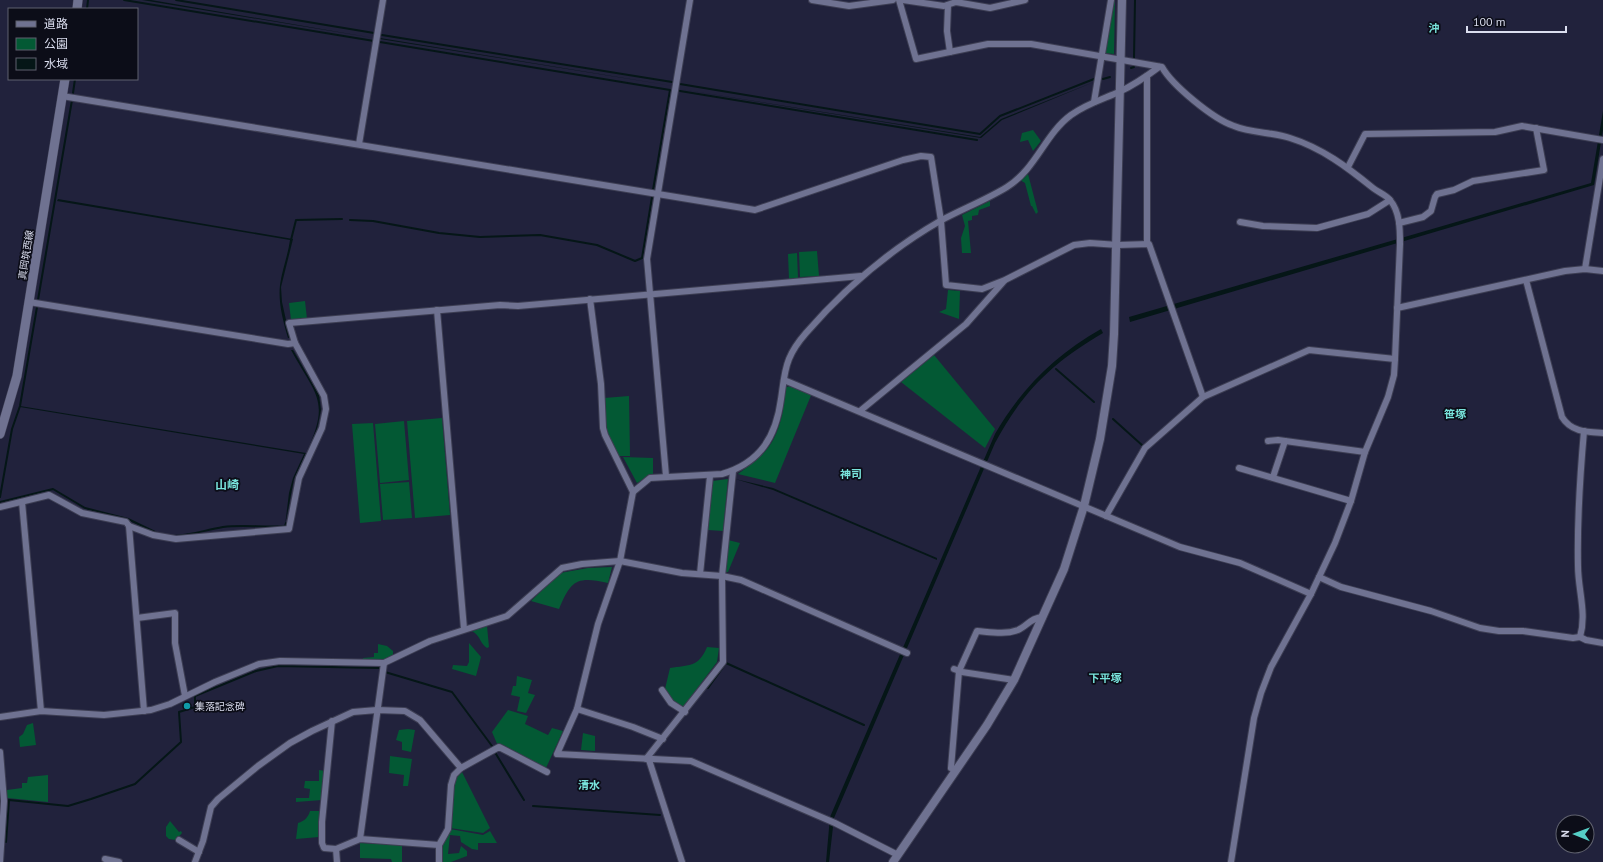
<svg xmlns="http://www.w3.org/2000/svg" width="1603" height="862" font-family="'PT Sans','Noto Sans JP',sans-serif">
  <rect width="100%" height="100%" fill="#21223c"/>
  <g fill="#035934">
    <path d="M1113 0H1115L1114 54 1105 53Z"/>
    <path d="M1033 130 1041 141 1033 151 1028 140 1020 142 1022 133Z"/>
    <path d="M1028 174 1038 212 1036 214 1032 206H1031L1025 183 1020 180Z"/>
    <path d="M990 201V206L979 210 978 215 972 216V220L968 221 971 253H962L961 238 965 226 962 215Z"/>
    <path d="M817 251 819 276 800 277 799 252Z"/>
    <path d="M797 253 798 278 789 279 788 254Z"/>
    <path d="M948 290 960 291 959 319 939 312 946 309Z"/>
    <path d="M305 301 307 319 291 320 289 303Z"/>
    <path d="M934 355 995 429 985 448 901 382Z"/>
    <path d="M792 386 812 393 775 483 738 474C764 454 774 448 782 415 784 406 783 395 786 387Z"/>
    <path d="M629 396 630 456H618L607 435 604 398Z"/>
    <path d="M442 418 450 515 415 518 407 421Z"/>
    <path d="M404 421 409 480 380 483 375 424Z"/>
    <path d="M373 423 381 521 360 523 352 424Z"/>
    <path d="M623 457 653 458V474L637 483Z"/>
    <path d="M409 482 412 518 383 520 380 484Z"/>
    <path d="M728 540 740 543 728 572H725Z"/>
    <path d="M487 626 489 647 487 648C480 644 481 636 472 631Z"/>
    <path d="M469 643 481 657 476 676 452 669 453 665 467 666 469 662Z"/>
    <path d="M378 644 387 646 393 651V657L384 662 363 661V658L374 657V653H378Z"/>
    <path d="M707 647 719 648 717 662 683 707 672 700 665 689 670 668C689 665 699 667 707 647Z"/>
    <path d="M517 676 532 680 528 693 535 695 526 713 517 711 520 697 511 695 513 686H516Z"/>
    <path d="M508 710 528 716 525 724 548 735 552 728 563 731 546 768 503 745 498 746 492 732Z"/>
    <path d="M33 723 36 745 20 747 19 737 23 734 27 725Z"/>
    <path d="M408 729 415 730 411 752 402 750V742L396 740 399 730Z"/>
    <path d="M583 733 595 736V751L581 750Z"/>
    <path d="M390 756 412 759 408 786H403L404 775 389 773Z"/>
    <path d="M319 770 325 771 322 800 296 802V798H309L310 789 304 788 305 781H319Z"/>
    <path d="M461 770 490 828 483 833 450 828C451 810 448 784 461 770Z"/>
    <path d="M310 811H320L319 837 296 839 298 823C304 821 308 818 310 811Z"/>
    <path d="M170 821 179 832 181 831 182 833 176 840 169 839 166 836V827Z"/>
    <path d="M450 829 483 835 490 831 497 843H478V850L472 849 461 842 460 836 450 835 448 854 459 853 461 846 467 851V856L451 862H441L440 847Z"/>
  </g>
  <g fill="#065b36">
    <path d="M728 479 723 531 708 530 712 481Z"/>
    <path d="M612 567 608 583C577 576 571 580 559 609L531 601 560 573 588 568Z"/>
    <path d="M48 775V802L7 798V790L22 788V783H27L28 777Z"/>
    <path d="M360 843 402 845V862H392L391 859 360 858Z"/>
  </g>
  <g fill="#051617">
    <path d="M142 0H151L374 38Z"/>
    <path d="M380 38 673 86 380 39Z"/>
    <path d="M1094 82 1002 120 981 138 679 89 980 137 1001 119Z"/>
    <path d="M1603 111V130L1594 185 1130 322 1129 317 1591 183Z"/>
    <path d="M58 199 293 239 281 287 282 302 290 338H288C283 321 278 302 280 285 282 270 288 255 290 240L57 201Z"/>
    <path d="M1101 329 1103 333C1052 363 1023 391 995 443L834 818 829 862H826L830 817 995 434C1021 389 1055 355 1101 329Z"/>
    <path d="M291 350H293L319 395 321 410 317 429 294 479 285 526 289 493 293 478 304 454 20 407V406L306 453C331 400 316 396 291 350Z"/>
    <path d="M735 479 773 488 937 558V560L773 490Z"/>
  </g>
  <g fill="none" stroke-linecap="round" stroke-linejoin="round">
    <g stroke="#051617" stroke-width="2">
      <path d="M124 0 374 41"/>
      <path d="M176 0 374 33"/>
      <path d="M87 9 88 0"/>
      <path d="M382 35 672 82"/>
      <path d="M380 42 670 90 653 190"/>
      <path d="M1134 58 1135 0"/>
      <path d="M1131 68 1134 67V64"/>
      <path d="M1103 79 1110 77"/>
      <path d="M680 84 980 134 1000 116 1094 79"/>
      <path d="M680 91 977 140"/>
      <path d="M73 93 75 79"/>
      <path d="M350 220 373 221 439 233 480 237 540 235 597 245 635 261 642 258 652 197"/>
      <path d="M291 240 296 220 342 219"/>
      <path d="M38 300 72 100"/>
      <path d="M1056 369 1094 402"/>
      <path d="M1113 419 1143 446"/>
      <path d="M0 497 12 429 20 406 37 307"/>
      <path d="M0 502 53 489 85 508 128 519 157 533"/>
      <path d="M171 536C189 536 205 530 223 527 244 524 265 528 285 526L286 523"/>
      <path d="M385 672 452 692 492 746"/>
      <path d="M708 688 726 663 864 725"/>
      <path d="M496 754 524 800"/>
      <path d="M533 806 660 815"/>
      <path d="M6 842 9 800 68 806 91 799 135 784 181 742 179 712 195 707V696L256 671 278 666 379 668"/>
    </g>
    <defs>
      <g id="minor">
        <path d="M812 0 849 6 893 0"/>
        <path d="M899 0 916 59 988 44H1031L1162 67C1172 85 1213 119 1234 126 1251 133 1272 132 1290 138 1322 148 1347 167 1373 188 1378 192 1386 195 1390 200 1400 212 1400 229 1400 244L1395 359 1394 375 1388 397 1365 452 1351 501 1335 543 1311 594 1271 667 1261 693 1254 718 1231 862"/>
        <path d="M903 0 944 6 956 2 990 8 1025 0"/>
        <path d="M948 5 947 31 950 52"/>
        <path d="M62 96 755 210 903 160 921 156 931 157 941 221 946 285 982 289 1005 280 1074 245 1090 243 1118 245 1149 244 1203 397"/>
        <path d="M1094 102 1111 0"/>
        <path d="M359 144 383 0"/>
        <path d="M1348 167 1365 134 1495 132 1522 126 1603 140"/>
        <path d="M1240 222 1263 226 1317 228 1368 214 1390 200"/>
        <path d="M1399 223 1423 217 1431 211 1435 197 1437 194 1454 190 1473 181 1544 170 1536 128"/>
        <path d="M1147 244V76"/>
        <path d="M1585 269 1603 159"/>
        <path d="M1526 280 1562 417C1571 432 1587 432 1603 433"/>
        <path d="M590 299 601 384 603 428 605 435 633 492"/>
        <path d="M29 302 288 344 295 343"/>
        <path d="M1397 308 1565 271 1585 269 1603 271"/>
        <path d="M437 310 464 629"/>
        <path d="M784 380 1180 547 1240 563 1311 594"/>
        <path d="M860 411 966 324 1004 281"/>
        <path d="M1268 441 1278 440 1365 452"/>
        <path d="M1239 468 1351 501"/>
        <path d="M666 476 647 259 690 0"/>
        <path d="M1273 477 1285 441"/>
        <path d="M22 502 41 711"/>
        <path d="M0 507 49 495 82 513 126 522 129 526 153 535 176 539 289 529 299 478 322 428 326 409 324 396 295 343 289 323 500 305 518 306 861 276"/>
        <path d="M1106 516 1145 448 1203 397 1309 350 1395 359"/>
        <path d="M129 526 144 711"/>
        <path d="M700 574 710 476"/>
        <path d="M1319 577 1341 587 1431 611 1480 628 1499 631H1523L1573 638 1580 637 1586 640 1603 643"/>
        <path d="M137 618 175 613V643L185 696"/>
        <path d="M1580 637C1587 613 1578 590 1578 566 1577 521 1580 476 1584 431"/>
        <path d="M954 669 962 672 1014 680"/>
        <path d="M662 690 671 703 685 712"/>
        <path d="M577 709 633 727 663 739"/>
        <path d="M0 717 41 711 104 715 151 710 170 704 215 682 259 664 280 661 384 663 430 641 507 616 562 568 582 564 620 561 682 573 722 576 741 580 907 653"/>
        <path d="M332 721 322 822V843L324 848 336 849 360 839 439 845"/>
        <path d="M0 752 4 801 0 862"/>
        <path d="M646 759 723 662 722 576 733 471"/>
        <path d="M649 760 682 862"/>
        <path d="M951 768 959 671 977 631C990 632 1005 635 1018 630 1027 626 1032 617 1043 617"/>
        <path d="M360 839 384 663"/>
        <path d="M179 840 199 852"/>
        <path d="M336 849 337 862"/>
        <path d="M898 855 835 823 691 761 557 754 577 709 598 624 620 561 633 492 650 478 722 474C760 463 776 437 781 399 783 386 784 371 789 359 793 349 799 341 806 333 845 288 888 251 940 221 962 209 986 200 1007 187 1036 169 1045 134 1071 115 1086 104 1103 99 1119 92 1134 85 1147 76 1159 67"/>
        <path d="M105 859 119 862"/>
        <path d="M195 862 203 841 211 807 218 799 258 766 290 743 312 731 353 712 377 710 405 711 420 720 461 768"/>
        <path d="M439 862V845L448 829 451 785 454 775 461 768 499 747 547 772"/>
      </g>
      <path id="tertiary" d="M893 862 987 725 1014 680 1064 569 1084 506 1100 439 1112 366 1114 334 1122 0"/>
      <g id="secondary">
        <path d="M77 9 78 0"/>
        <path d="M0 434 17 376 65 79"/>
      </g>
    </defs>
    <use href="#minor" stroke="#3d3e53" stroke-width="8"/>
    <use href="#tertiary" stroke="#3d3e53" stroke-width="10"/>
    <use href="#secondary" stroke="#3d3e53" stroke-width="10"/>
    <use href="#minor" stroke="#6f7291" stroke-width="6"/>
    <use href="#tertiary" stroke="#6f7291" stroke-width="8"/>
    <use href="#secondary" stroke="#6f7291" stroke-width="9"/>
  </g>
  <circle fill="#0f9aa8" stroke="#0c0d18" stroke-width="1.5" cx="187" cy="706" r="4"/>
  <g text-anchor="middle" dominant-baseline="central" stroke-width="3.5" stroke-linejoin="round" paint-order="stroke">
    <g font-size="10" fill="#dbdeef" stroke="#0c0d18">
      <text transform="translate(26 255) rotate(-81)">真岡筑西線</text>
    </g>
    <g font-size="10" fill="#dbdeef" stroke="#0c0d18" text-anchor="start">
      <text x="195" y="706">集落記念碑</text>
    </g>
    <g font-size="11" font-weight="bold" fill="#79e4dc" stroke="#0c0d18">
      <text x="1434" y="28">沖</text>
      <text x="1455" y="414">笹塚</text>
      <text x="851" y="474">神司</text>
      <text x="1105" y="678">下平塚</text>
      <text x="589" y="785">清水</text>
    </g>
    <g font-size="12" font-weight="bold" fill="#79e4dc" stroke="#0c0d18">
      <text x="227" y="484">山崎</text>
    </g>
  </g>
  <rect x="8" y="8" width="130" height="72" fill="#0c0d18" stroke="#5f616e"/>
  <rect x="16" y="21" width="20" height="6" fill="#6f7291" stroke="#5f616e"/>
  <text x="44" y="28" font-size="12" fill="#dbdeef">道路</text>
  <rect x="16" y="38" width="20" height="12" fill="#035934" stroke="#5f616e"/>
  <text x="44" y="48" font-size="12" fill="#dbdeef">公園</text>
  <rect x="16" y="58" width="20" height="12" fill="#051617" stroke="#5f616e"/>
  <text x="44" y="68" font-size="12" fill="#dbdeef">水域</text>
  <g transform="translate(1575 834) rotate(271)"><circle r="19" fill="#0c0d18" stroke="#5f616e"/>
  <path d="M0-3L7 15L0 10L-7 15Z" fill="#55cec6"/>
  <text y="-6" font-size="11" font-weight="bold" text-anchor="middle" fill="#dbdeef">N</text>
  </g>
  <path d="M1467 26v6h99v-6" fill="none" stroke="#dbdeef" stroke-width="2"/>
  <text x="1473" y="26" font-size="12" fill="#dbdeef" stroke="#0c0d18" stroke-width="3" paint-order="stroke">100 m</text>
</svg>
